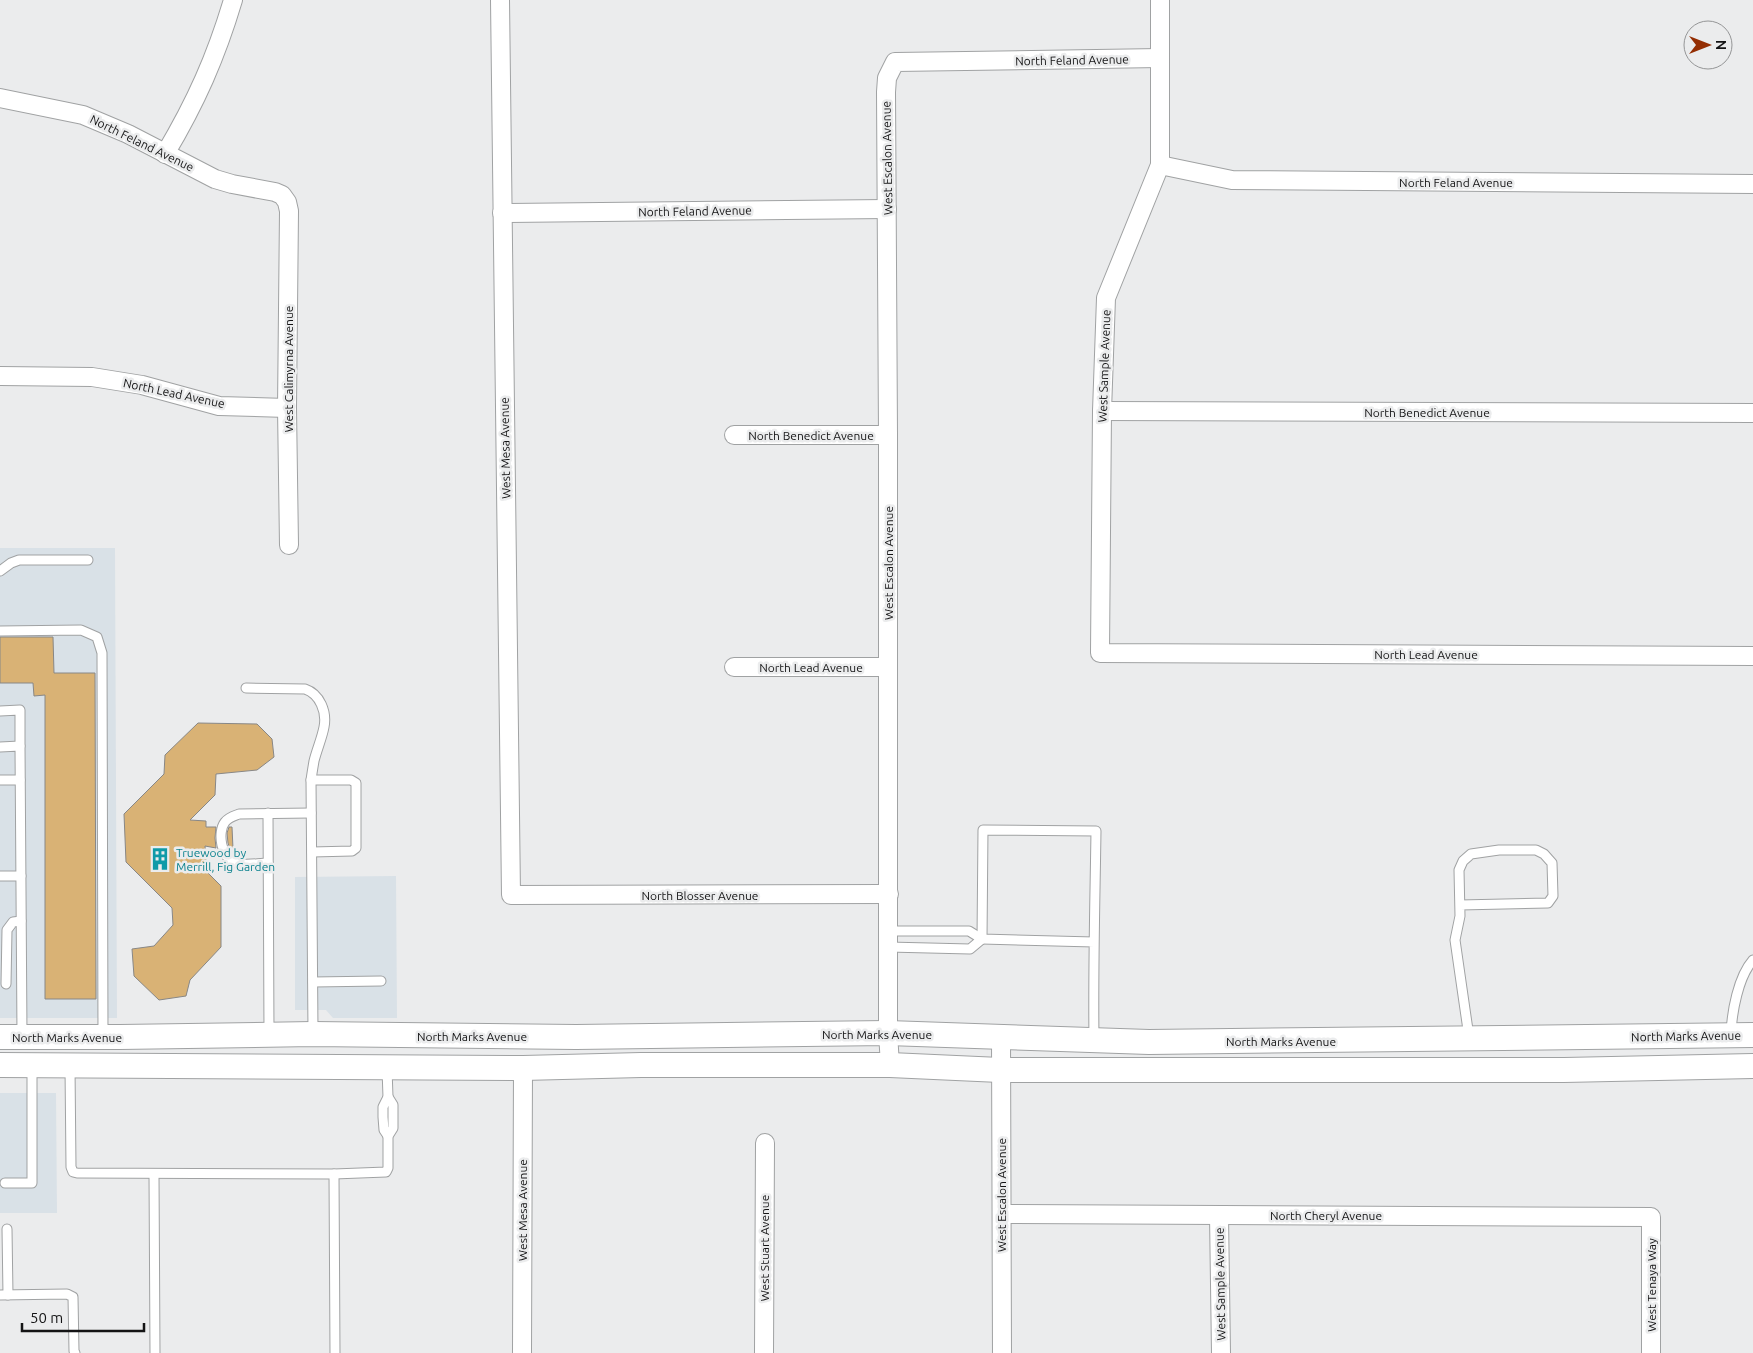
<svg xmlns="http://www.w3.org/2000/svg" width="1753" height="1353" font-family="Ubuntu,sans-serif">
  <rect width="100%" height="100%" fill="#ebeced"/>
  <g fill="#d9e1e7">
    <path d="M0 548H115L117 1018H0Z"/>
    <path d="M396 876 397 1018H333L326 1010H295V877Z"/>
    <path d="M0 1093H56L57 1213H0Z"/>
  </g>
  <g fill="#d9b275" stroke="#888786">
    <path d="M0 637H53L54 673H95L96 999H45V695L34 696 33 683H0Z"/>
    <path d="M198 723 257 724 272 739 274 757 257 770 216 774 215 795 190 820 206 821V827H216L215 838 216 848 205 846 207 872 221 886V947L190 980 186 996 159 1000 134 976 132 949 154 946 173 925 172 908 126 862 124 814 164 774 165 755Z"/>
    <path d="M229 827H232L233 849H230L228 843 227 833Z"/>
  </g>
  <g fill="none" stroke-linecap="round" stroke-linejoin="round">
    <defs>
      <g id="lane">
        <path d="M0 571 11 563 19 560H88"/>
        <path d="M0 631 81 630 97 637 102 653 103 1037"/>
        <path d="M246 688 305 689C320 694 327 712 324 727 322 738 317 749 314 761 313 767 312 773 311 780L313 1032"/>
        <path d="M0 711 20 710V746"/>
        <path d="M0 747 20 746 22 1036"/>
        <path d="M0 780H20"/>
        <path d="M311 780H351L356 783V848L352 851 312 852"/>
        <path d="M268 813 269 1033"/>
        <path d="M268 863C258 863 245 866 236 863 221 859 217 832 225 822 229 817 234 816 239 814L311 813"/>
        <path d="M0 876H21"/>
        <path d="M1460 905 1548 903 1553 896 1552 863 1544 854 1536 850H1499L1471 854 1463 861 1459 870 1460 916 1455 940 1469 1037"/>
        <path d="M888 931H969L982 939 970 949 888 947"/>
        <path d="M1094 942 982 939 983 830 1096 831C1095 900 1093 970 1094 1039"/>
        <path d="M313 982 381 981"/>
        <path d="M6 984 7 930 13 922 21 921"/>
        <path d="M1731 1033C1732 1012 1738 977 1753 960"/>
        <path d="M70 1067 71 1167 73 1172 77 1173 334 1174 335 1353"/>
        <path d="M387 1069 388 1097 383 1107V1117L384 1130 388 1136"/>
        <path d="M154 1174 155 1353"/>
        <path d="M334 1174 386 1172 388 1168V1136L393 1128V1105L388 1097"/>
        <path d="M5 1183H32V1065"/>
        <path d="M7 1229 8 1295"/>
        <path d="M0 1295 67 1294 73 1297 74 1351 75 1353"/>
      </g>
      <g id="street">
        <path d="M500 0 511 895 889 894"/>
        <path d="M1160 0V165L1106 298 1102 411 1100 653 1753 656"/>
        <path d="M0 98 83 115 128 134 215 179 232 184 275 192 282 195 287 202 289 211 287 408 289 545"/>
        <path d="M165 154C196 102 216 57 233 0"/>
        <path d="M1160 165 1232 180 1753 184"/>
        <path d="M502 213 887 209"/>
        <path d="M0 376 92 377 142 385 219 406 287 408"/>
        <path d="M1102 411 1753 413"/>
        <path d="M734 435H888"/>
        <path d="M734 667H887"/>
        <path d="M1001 1036 1002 1353"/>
        <path d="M890 1065 888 1033V435L886 92 887 78 895 62 1160 58"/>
        <path d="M1002 1214 1651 1217V1353"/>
        <path d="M1219 1215 1221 1353"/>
        <path d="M522 1353 523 1068"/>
        <path d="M764 1353 765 1143"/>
      </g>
      <g id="secondary">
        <path d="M0 1037H120L313 1034 576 1037 888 1033 1149 1042 1753 1035"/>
        <path d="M0 1065 523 1068 641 1065H890L1000 1070H1564L1753 1066"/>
      </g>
    </defs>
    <use href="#lane" stroke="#a0a2a3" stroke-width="11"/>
    <use href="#street" stroke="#a0a2a3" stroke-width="20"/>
    <use href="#secondary" stroke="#a0a2a3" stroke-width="26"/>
    <use href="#lane" stroke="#fff" stroke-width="9"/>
    <use href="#street" stroke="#fff" stroke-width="18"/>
    <use href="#secondary" stroke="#fff" stroke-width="24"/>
  </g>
  <defs>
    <symbol id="building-bare" viewBox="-9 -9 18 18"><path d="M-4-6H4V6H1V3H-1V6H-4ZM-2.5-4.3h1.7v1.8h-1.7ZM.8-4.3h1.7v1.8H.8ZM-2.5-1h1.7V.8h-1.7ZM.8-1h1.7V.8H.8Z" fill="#0f9aa8" stroke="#ebeced" stroke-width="2.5" paint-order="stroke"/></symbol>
  </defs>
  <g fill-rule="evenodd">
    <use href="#building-bare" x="144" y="843" width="32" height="32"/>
  </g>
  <g text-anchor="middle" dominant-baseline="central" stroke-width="5" stroke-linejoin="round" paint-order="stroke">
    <g font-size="12" fill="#141415" stroke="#ebeced">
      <text transform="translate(1072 60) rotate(-1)">North Feland Avenue</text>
      <text transform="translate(142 143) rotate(26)">North Feland Avenue</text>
      <text transform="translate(887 158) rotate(-91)">West Escalon Avenue</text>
      <text x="1456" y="182">North Feland Avenue</text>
      <text transform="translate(695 211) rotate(-1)">North Feland Avenue</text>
      <text transform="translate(1104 366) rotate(-88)">West Sample Avenue</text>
      <text transform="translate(288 369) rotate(-90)">West Calimyrna Avenue</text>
      <text transform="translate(174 393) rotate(12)">North Lead Avenue</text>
      <text x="1427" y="412">North Benedict Avenue</text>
      <text x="811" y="435">North Benedict Avenue</text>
      <text transform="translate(505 448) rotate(-91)">West Mesa Avenue</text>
      <text transform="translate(888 563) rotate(-90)">West Escalon Avenue</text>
      <text x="1426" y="654">North Lead Avenue</text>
      <text x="811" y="667">North Lead Avenue</text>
      <text x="700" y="895">North Blosser Avenue</text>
      <text x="877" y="1034">North Marks Avenue</text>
      <text x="472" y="1036">North Marks Avenue</text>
      <text transform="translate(1686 1036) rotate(-1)">North Marks Avenue</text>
      <text x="67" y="1037">North Marks Avenue</text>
      <text x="1281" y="1041">North Marks Avenue</text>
      <text transform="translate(1001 1195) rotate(-90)">West Escalon Avenue</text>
      <text transform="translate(522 1210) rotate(-90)">West Mesa Avenue</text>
      <text x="1326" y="1215">North Cheryl Avenue</text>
      <text transform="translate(764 1248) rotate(-90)">West Stuart Avenue</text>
      <text transform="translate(1220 1284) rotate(-91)">West Sample Avenue</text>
      <text transform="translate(1651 1285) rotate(-90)">West Tenaya Way</text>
    </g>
    <g font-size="12" fill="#0d838f" stroke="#ebeced" text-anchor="start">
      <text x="176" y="852">Truewood by<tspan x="176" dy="14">Merrill, Fig Garden</tspan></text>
    </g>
  </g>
  <g transform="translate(1708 45) rotate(90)"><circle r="24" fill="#ebeced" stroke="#959697"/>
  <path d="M0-4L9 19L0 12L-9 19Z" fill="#942e03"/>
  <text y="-8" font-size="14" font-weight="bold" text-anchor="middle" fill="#141415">N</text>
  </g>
  <path d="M22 1323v8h122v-8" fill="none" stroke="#141415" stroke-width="2.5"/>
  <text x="30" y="1323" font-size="15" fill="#141415" stroke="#ebeced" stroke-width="4" paint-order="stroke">50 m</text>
</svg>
